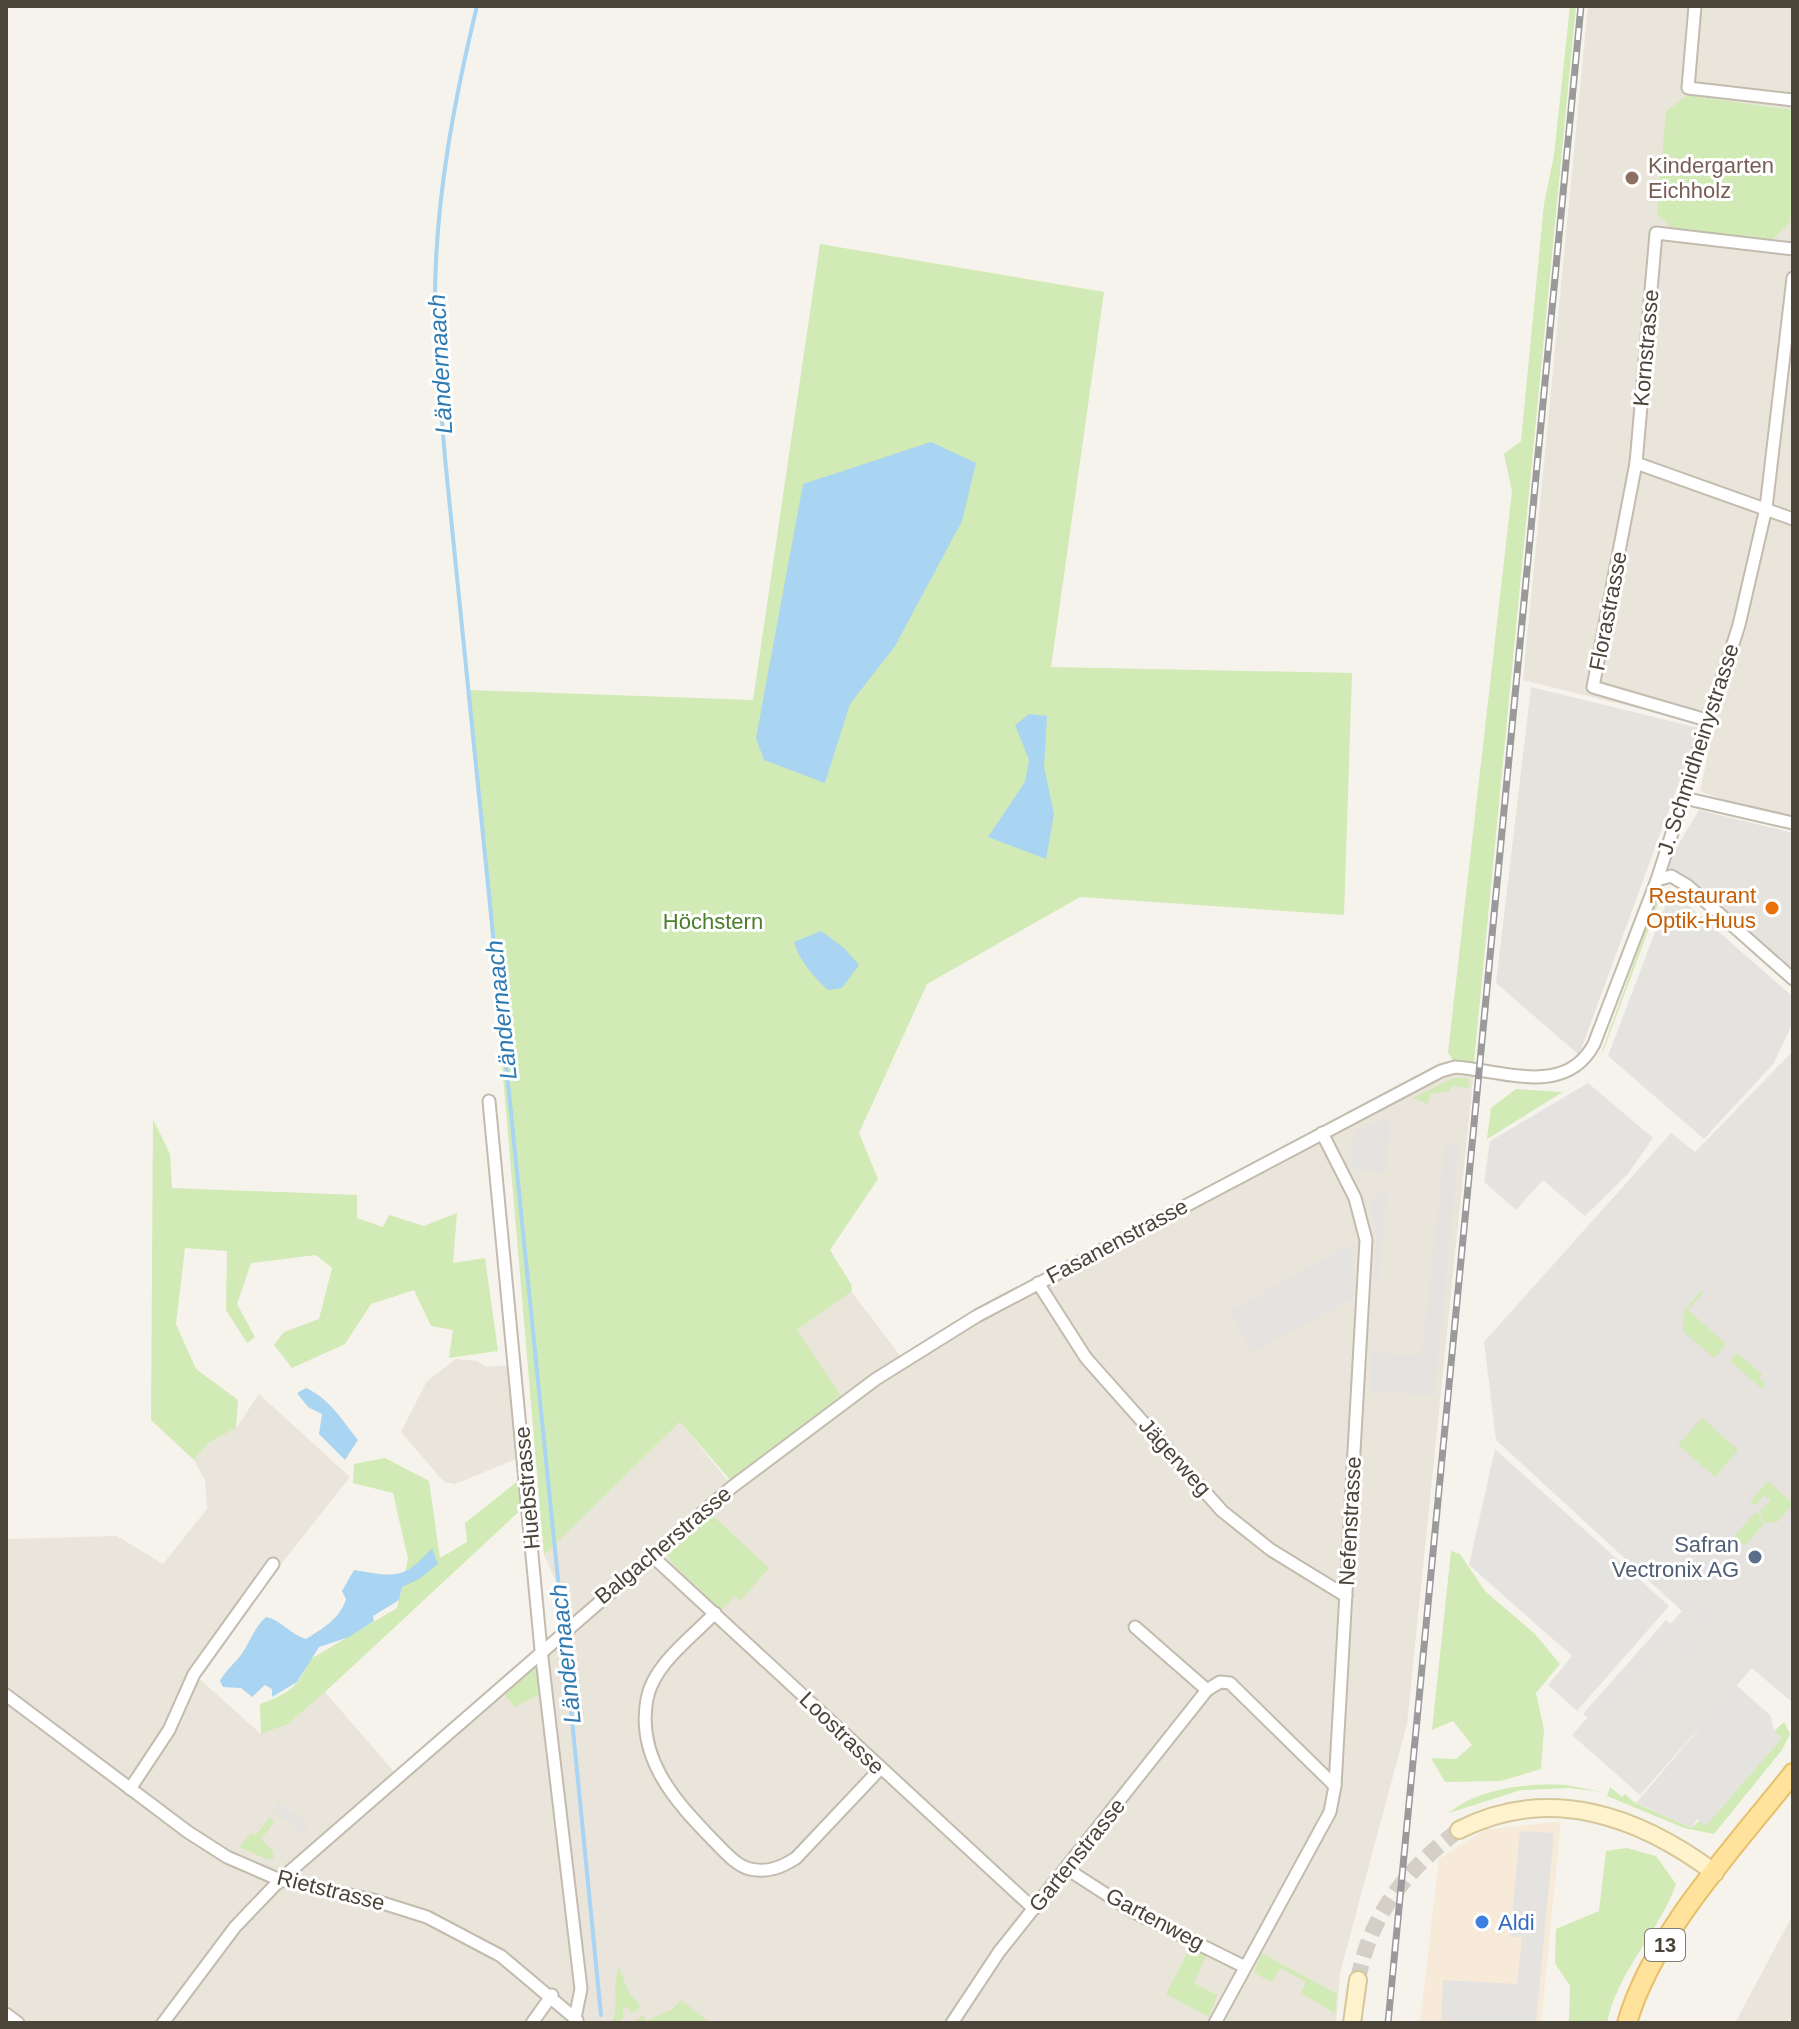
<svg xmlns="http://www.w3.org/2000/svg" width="1799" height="2029" font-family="Helvetica,sans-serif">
  <rect width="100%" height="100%" fill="#f6f3ec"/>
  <g fill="#eae5da">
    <path d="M1588 6H1793V110L1688 95 1793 204V826L1700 791 1714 727 1523 680Z"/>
    <path d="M1474 1069 1407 1724 1340 1973 1336 2023H6V1539L117 1536 163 1564 207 1509 205 1480 194 1460 208 1443 236 1428 259 1394 350 1477 194 1674 261 1734 288 1724 325 1692 397 1775 574 1621 544 1555 680 1422 732 1486 842 1404 841 1396 797 1330 851 1291 904 1361 977 1316 1441 1071Z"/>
    <path d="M456 1359 477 1361 486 1367 511 1365 521 1457 455 1484 444 1482 401 1432 427 1381Z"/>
    <path d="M1793 1910V2023H1735L1790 1920Z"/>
  </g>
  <path fill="#f7ead8" d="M1561 1821 1541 2023H1420L1439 1859 1484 1830Z"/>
  <g fill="#e6e2dd">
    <path d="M1531 687 1699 728 1579 1055 1496 983Z"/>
    <path d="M1699 810 1793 833V979L1666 865Z"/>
    <path d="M1793 1051V1703L1752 1668 1640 1795 1572 1735 1682 1611 1496 1440 1484 1342 1671 1133 1695 1152Z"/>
  </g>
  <g fill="#d2eab5">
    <path d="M1570 6H1576L1474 1062 1453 1061 1448 1052 1512 491 1504 454 1521 441 1544 204 1554 155Z"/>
    <path d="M1688 95 1793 110V204L1789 224 1771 240 1672 228 1657 214 1666 111Z"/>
    <path d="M820 244 1104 292 1051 667 1352 673 1344 915 1080 897 927 984 859 1133 878 1179 830 1250 851 1284 852 1291 797 1330 841 1396 730 1480 680 1422 544 1555 470 690 753 700Z"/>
    <path d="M1660 899 1604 1049 1601 1054 1655 904Z"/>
    <path d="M1453 1078H1468L1469 1088 1451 1086 1450 1091 1430 1094 1428 1104 1413 1098Z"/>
    <path d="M1516 1089 1563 1092 1487 1139 1491 1108Z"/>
    <path d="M153 1119 170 1154 172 1188 357 1195V1218L383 1227 389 1215 424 1226 457 1213 453 1263 485 1258 498 1351 449 1358 453 1330 431 1326 414 1290 371 1304 345 1344 292 1368 274 1345 284 1332 319 1319 332 1268 316 1255 251 1263 237 1304 255 1337 247 1343 226 1310 227 1251 185 1248 176 1324 196 1369 238 1400 236 1428 208 1443 194 1460 151 1420Z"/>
    <path d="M1701 1291 1704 1292 1688 1310 1726 1344 1714 1358 1683 1331 1684 1311Z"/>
    <path d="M1737 1353 1762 1374 1759 1378 1766 1384 1762 1389 1730 1361Z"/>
    <path d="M1702 1418 1738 1450 1715 1477 1678 1445Z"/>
    <path d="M385 1458 429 1481 440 1558 467 1542 465 1523 519 1480 524 1507 325 1692 288 1724 261 1734 260 1704C287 1694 299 1688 309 1660L397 1608 408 1559 393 1493 353 1483 354 1464Z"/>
    <path d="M1768 1481 1793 1504 1777 1522 1764 1523 1760 1511 1771 1500 1764 1495 1755 1506 1750 1502Z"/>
    <path d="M1755 1513H1759L1763 1525 1745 1545 1732 1538Z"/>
    <path d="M711 1514 769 1568 740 1601 735 1596 721 1610 673 1564 667 1554Z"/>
    <path d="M1451 1551 1460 1554 1485 1591 1535 1634 1560 1664 1536 1693 1544 1730 1541 1769 1501 1781 1445 1782 1431 1758 1456 1759 1472 1745 1453 1721 1432 1730Z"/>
    <path d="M537 1666 542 1693 515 1707 505 1695Z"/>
    <path d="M1784 1722 1790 1734 1782 1750 1714 1834 1684 1828 1607 1796 1612 1782 1610 1787 1622 1797 1625 1794 1635 1803 1692 1828 1782 1738 1774 1731Z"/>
    <path d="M1567 1785 1602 1792 1569 1788 1521 1790 1449 1813C1479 1788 1529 1783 1567 1785Z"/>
    <path d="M270 1817 274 1822 261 1839 273 1851 274 1858 269 1860 239 1847 251 1833 255 1836Z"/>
    <path d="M1627 1848 1656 1856 1676 1884C1658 1934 1618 1970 1607 2023H1569L1570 1986 1555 1963 1556 1929 1599 1911 1606 1851Z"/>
    <path d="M1191 1946 1208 1952 1194 1983 1217 1995 1209 2017 1166 1994Z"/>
    <path d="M1261 1953 1337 1994 1335 2013 1301 1993 1306 1982 1280 1968 1272 1982 1254 1973Z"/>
    <path d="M619 1967 628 1991 641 2007 631 2014 630 2008 623 2007V2019L612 2023C620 2005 611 1985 619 1967Z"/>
    <path d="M681 2000 710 2023H632L643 2015 646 2021 673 2009Z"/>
  </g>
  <g fill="#e5e3e0">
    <path d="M1668 898 1688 905 1793 997V1022L1774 1063 1704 1139 1608 1056Z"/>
    <path d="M1588 1083 1653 1138 1627 1175 1585 1216 1543 1180 1516 1210 1484 1182 1490 1141Z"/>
    <path d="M1381 1118H1391L1385 1174 1354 1169 1351 1162 1354 1135 1358 1128 1365 1129 1366 1123 1379 1125Z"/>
    <path d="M1445 1143 1459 1146 1434 1396 1371 1391 1370 1352 1414 1356 1423 1345Z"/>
    <path d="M1383 1191 1387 1195 1378 1285 1374 1284 1376 1237 1370 1203Z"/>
    <path d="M1355 1242 1354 1298 1252 1353 1229 1311Z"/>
    <path d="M1495 1449 1669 1606 1577 1711 1548 1685 1572 1656 1469 1565Z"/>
    <path d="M1742 1508 1751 1516 1717 1557 1725 1564 1706 1588 1688 1572Z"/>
    <path d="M1678 1590 1713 1620 1706 1627 1672 1597Z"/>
    <path d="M1666 1620 1703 1653 1695 1662 1666 1637 1592 1721 1583 1714Z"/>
    <path d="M1736 1685 1770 1715 1774 1731 1782 1738 1706 1826 1697 1819 1692 1828 1636 1803Z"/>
    <path d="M278 1801 308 1826 301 1834 272 1809Z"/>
    <path d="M1520 1831 1554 1833 1536 2023H1441L1443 1980 1517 1984 1522 1938 1510 1936Z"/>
  </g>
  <g fill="#a9d4f2">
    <path d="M931 442 976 463 962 521 895 646 850 704 825 783 764 760 756 738 803 484Z"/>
    <path d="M1029 714 1047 716 1044 767 1054 814 1046 859 988 837 1025 782 1029 760 1015 725Z"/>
    <path d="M821 931 844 948 859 965 842 988 828 990C813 976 800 962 794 942Z"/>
    <path d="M306 1388C331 1400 341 1419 358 1440L345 1460 319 1434 322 1414 308 1407 297 1393Z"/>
    <path d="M432 1548 438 1564 419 1579 402 1587 399 1600 373 1616 374 1621 349 1637 319 1647 297 1682 272 1697V1689L265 1685 252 1697 241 1688 223 1687 220 1681C225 1671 234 1664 241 1655 250 1642 253 1629 266 1617 281 1620 290 1634 306 1639 323 1628 340 1619 346 1599L342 1591 354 1570C395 1577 404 1580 432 1548Z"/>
  </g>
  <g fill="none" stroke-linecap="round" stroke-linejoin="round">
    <g stroke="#a9d4f2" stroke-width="4">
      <path d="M477 6C454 101 436 196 435 294 434 348 441 404 445 458L563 1629"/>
      <path d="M564 1638 601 2015"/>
    </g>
    <path stroke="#d4d0c8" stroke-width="16" stroke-dasharray="16 8" stroke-linecap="butt" d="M1358 1980C1370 1914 1407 1869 1459 1830"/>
    <defs>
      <g id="street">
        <path d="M1695 6 1688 88 1793 100"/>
        <path d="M1793 249 1656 233 1636 463 1793 519"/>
        <path d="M1636 463 1593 687 1710 721"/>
        <path d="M1684 798 1793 823"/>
        <path d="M1657 880 1671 876 1688 886 1793 979"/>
        <path d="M489 1101 541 1650 581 1989 575 2018"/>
        <path d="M1038 1283 1086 1358 1222 1511 1271 1550 1346 1596"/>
        <path d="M651 1555 1034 1909"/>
        <path d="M715 1613C692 1637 653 1665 647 1699 636 1758 675 1801 712 1839 722 1849 736 1866 750 1869 768 1873 782 1867 796 1858L880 1769"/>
        <path d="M1135 1627 1207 1690"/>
        <path d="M6 1695 188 1832 227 1857 280 1880 373 1900 427 1917 501 1956 577 2020"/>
        <path d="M130 1789 169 1730 194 1674 273 1564"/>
        <path d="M1067 1869 1132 1911 1245 1967"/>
        <path d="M6 2014 18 2023"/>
        <path d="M163 2023 235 1927 280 1880 732 1487 876 1379 977 1316 1441 1071 1455 1067C1505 1071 1566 1097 1594 1044L1657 880 1739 625 1766 508 1793 278"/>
        <path d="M532 2023 552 1995"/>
        <path d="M952 2023 999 1952 1207 1690 1220 1682 1230 1683 1335 1786"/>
        <path d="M1215 2023 1330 1812 1335 1786 1366 1240 1355 1198 1322 1133"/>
      </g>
      <g id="secondary">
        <path d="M1459 1830C1549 1784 1639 1816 1715 1873"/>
        <path d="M1352 2023 1358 1980"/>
      </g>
      <path id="primary" d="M1627 2023C1653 1933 1735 1847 1793 1773"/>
    </defs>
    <use href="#street" stroke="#c2bbae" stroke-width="15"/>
    <use href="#secondary" stroke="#d6c79b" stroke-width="20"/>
    <use href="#primary" stroke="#e6c16a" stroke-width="22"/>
    <use href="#street" stroke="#fff" stroke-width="11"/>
    <use href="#secondary" stroke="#fff3cd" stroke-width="16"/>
    <use href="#primary" stroke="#ffe39c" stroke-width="18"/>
    <defs>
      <path id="rail" d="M1388 2023 1581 6"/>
    </defs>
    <use href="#rail" stroke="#9a9a9a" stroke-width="7"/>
    <use href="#rail" stroke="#fff" stroke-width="4" stroke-dasharray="12" stroke-linecap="butt"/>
  </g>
  <circle fill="#8d6e63" stroke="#fff" stroke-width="3" cx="1632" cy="178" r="8"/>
  <circle fill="#e8710a" stroke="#fff" stroke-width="3" cx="1772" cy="908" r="8"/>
  <circle fill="#5c6f8a" stroke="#fff" stroke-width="3" cx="1755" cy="1557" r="8"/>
  <circle fill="#3f7fe0" stroke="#fff" stroke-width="3" cx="1482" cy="1922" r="8"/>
  <g text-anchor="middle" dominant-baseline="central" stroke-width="6" stroke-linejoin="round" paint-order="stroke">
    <rect fill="#fff" stroke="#817c74" stroke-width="2" x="1645" y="1929" width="40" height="32" rx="6"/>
    <g font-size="20" font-weight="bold" fill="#4b4439">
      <text x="1665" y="1945">13</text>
    </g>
    <g font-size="22" fill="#785e54" stroke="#fff" text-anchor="start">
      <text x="1648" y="165">Kindergarten<tspan x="1648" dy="25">Eichholz</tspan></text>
    </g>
    <g font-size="22" fill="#4b4439" stroke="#fff">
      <text transform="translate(1646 348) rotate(-85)">Kornstrasse</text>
      <text transform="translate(1608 611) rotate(-79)">Florastrasse</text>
      <text transform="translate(1698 749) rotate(-72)">J. Schmidheinystrasse</text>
      <text transform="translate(1117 1241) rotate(-28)">Fasanenstrasse</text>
      <text transform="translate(1175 1457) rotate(48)">Jägerweg</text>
      <text transform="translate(527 1488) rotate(-95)">Huebstrasse</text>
      <text transform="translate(1350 1521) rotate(-87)">Nefenstrasse</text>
      <text transform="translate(663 1545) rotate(-40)">Balgacherstrasse</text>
      <text transform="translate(842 1733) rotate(44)">Loostrasse</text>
      <text transform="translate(1077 1855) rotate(-51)">Gartenstrasse</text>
      <text transform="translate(331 1890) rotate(14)">Rietstrasse</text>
      <text transform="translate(1155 1919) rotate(28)">Gartenweg</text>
    </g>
    <g font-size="22" fill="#c56008" stroke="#fff" text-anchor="end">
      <text x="1756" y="895">Restaurant<tspan x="1756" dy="25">Optik-Huus</tspan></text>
    </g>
    <g font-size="22" fill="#4a7f2a" stroke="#fff">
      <text x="713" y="921">Höchstern</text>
    </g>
    <g font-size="22" fill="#4e5e75" stroke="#fff" text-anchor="end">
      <text x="1739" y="1544">Safran<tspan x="1739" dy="25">Vectronix AG</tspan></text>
    </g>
    <g font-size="22" fill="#366cbe" stroke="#fff" text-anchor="start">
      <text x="1498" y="1922">Aldi</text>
    </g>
    <g font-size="24" font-style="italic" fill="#2e7ab2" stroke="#fff">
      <text transform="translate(440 364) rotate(-93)">Ländernaach</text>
      <text transform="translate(501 1010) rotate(-96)">Ländernaach</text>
      <text transform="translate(565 1654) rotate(-96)">Ländernaach</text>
    </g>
  </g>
  <rect width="1799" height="2029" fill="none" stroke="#4b4439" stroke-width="16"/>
</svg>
